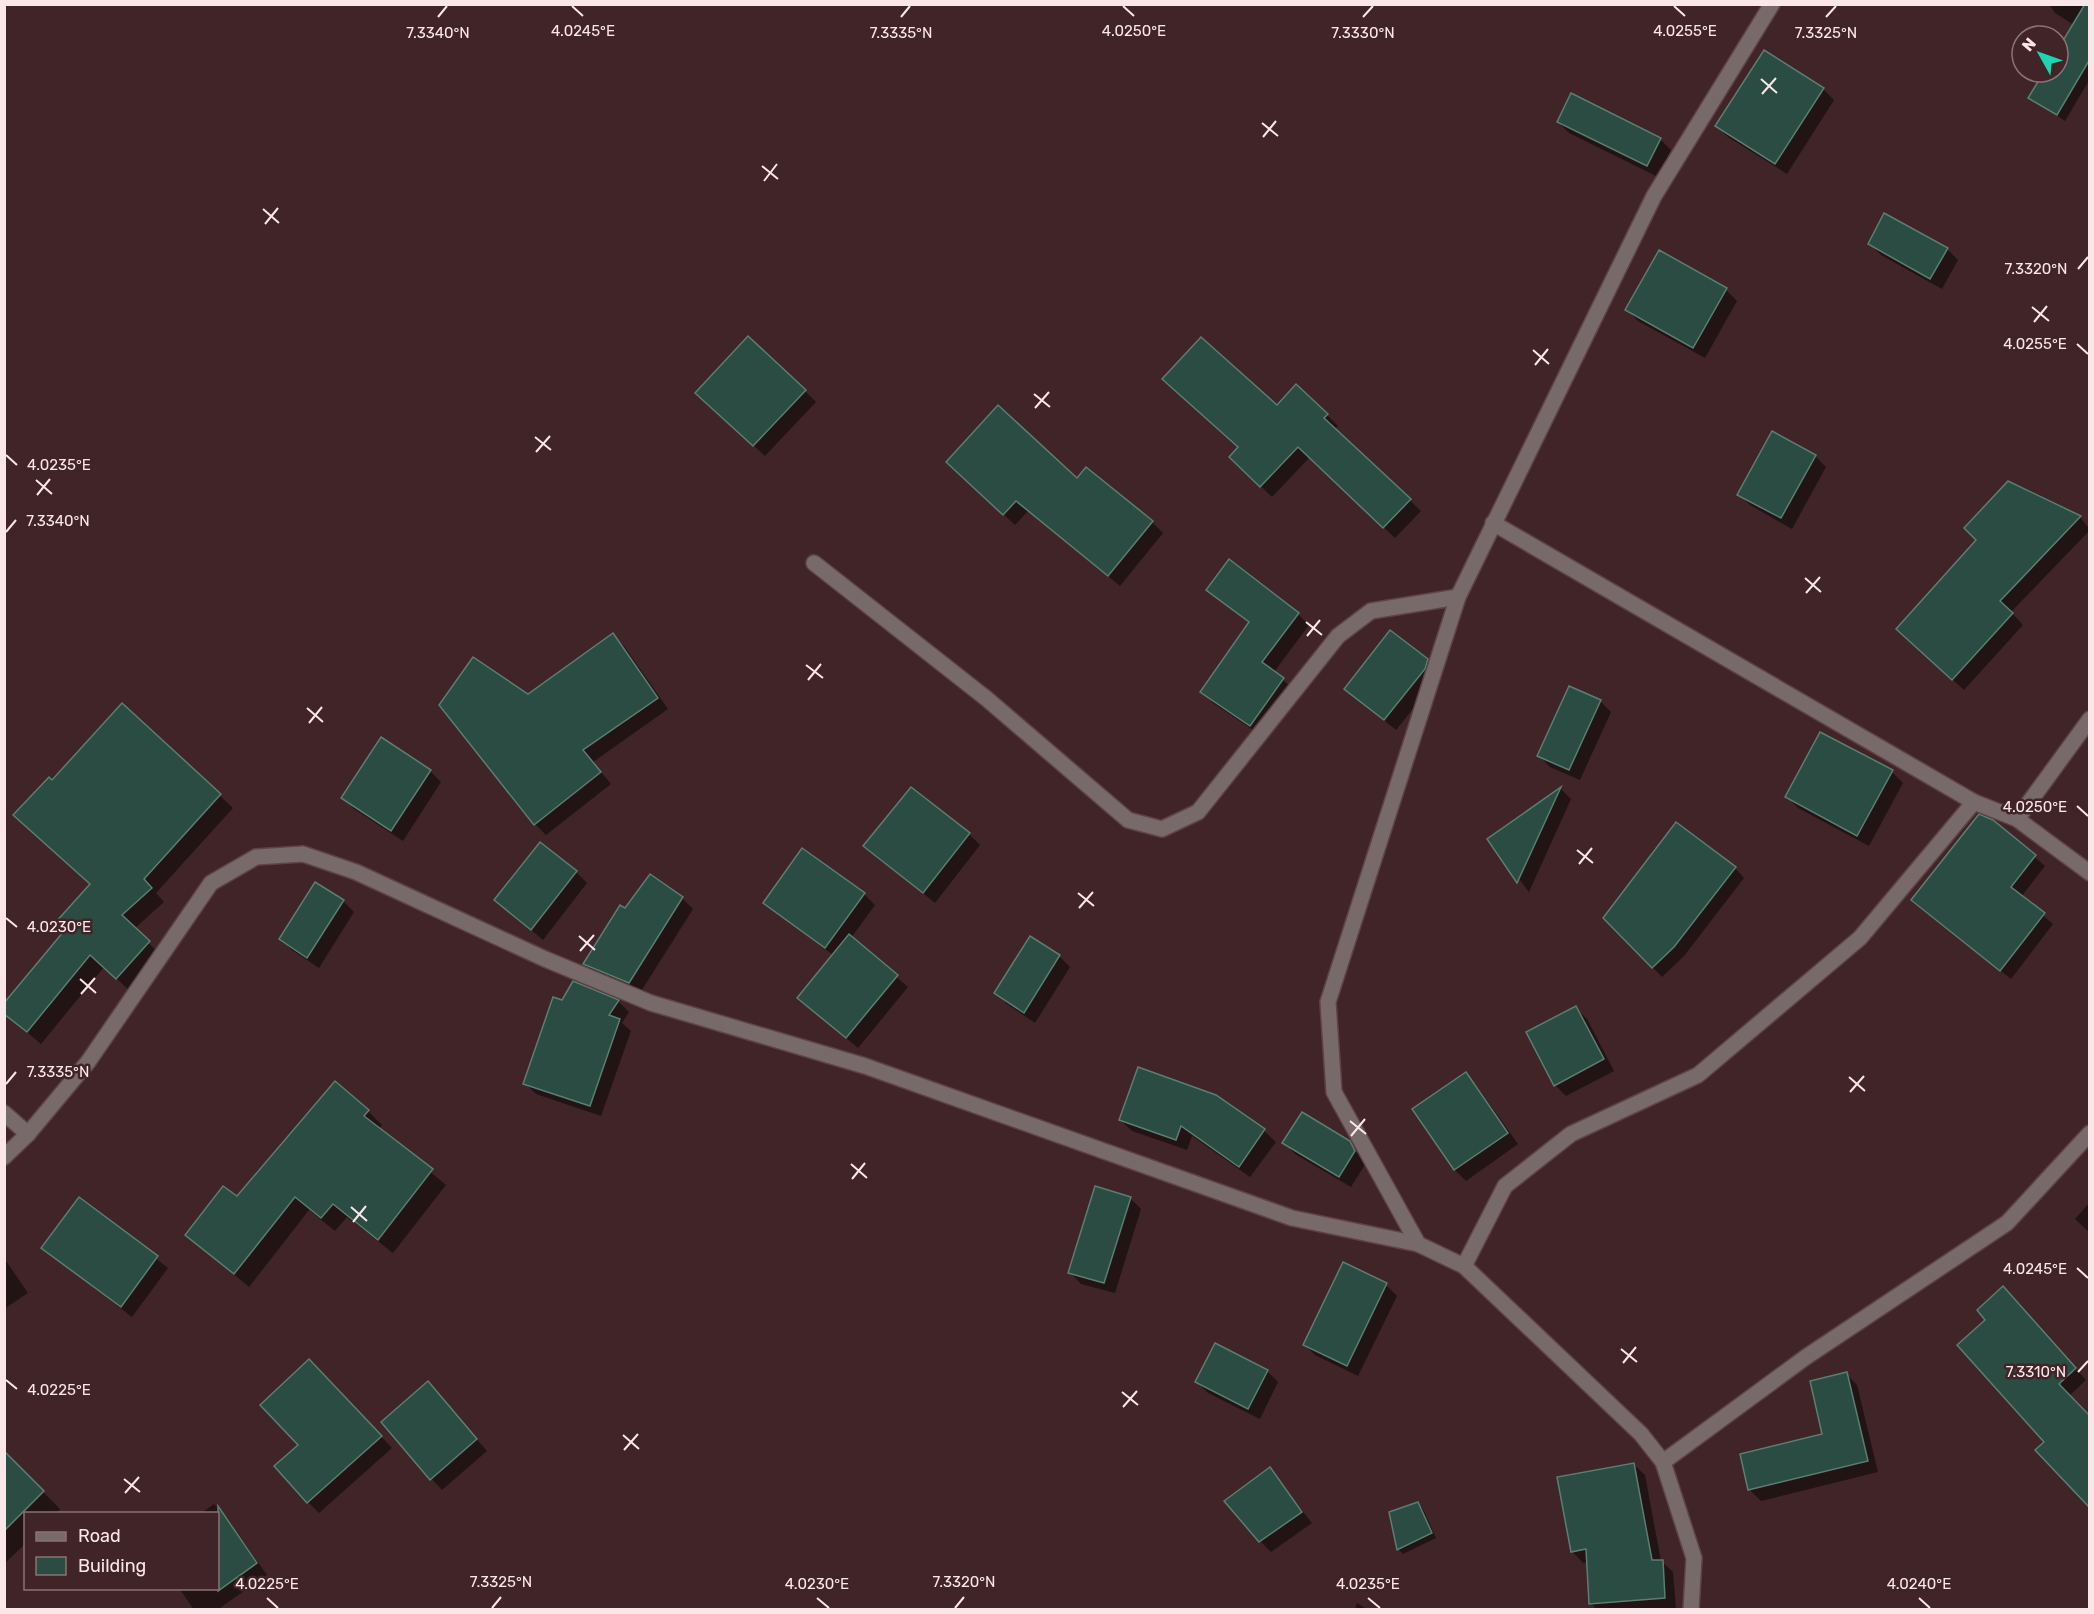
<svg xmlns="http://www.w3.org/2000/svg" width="2094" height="1614" font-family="Rubik,sans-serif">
  <rect width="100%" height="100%" fill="#402427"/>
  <g fill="#0007">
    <path d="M2049 4H2090V79L2065 121 2030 97 2046 72H2058V52L2074 25 2055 13Z"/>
    <path d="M1823 89 1834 100 1787 174 1728 137 1717 126Z"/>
    <path d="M1558 122 1660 139 1671 150 1658 177 1569 133Z"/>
    <path d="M1870 244 1947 249 1958 260 1942 289 1881 255Z"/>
    <path d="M1726 290 1737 301 1705 358 1638 321 1627 310Z"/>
    <path d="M805 391 816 402 765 456 708 404Z"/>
    <path d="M1277 407 1327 415 1338 426 1335 429 1421 511 1395 538 1310 457 1272 497 1242 468 1239 448Z"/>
    <path d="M1815 456 1826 467 1792 529 1750 505 1739 494Z"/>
    <path d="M959 473 1078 480 1152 522 1163 533 1120 586 1028 511 1015 525Z"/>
    <path d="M2009 483 2080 517 2090 530 2011 612 2023 625 1964 690 1909 640 1978 540Z"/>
    <path d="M1208 590 1298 614 1309 625 1274 672 1294 690 1262 736 1213 703 1202 692 1249 623Z"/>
    <path d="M613 635 624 646 668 709 593 762 611 784 546 835 535 824 528 696Z"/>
    <path d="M1427 661 1438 672 1436 680 1396 730 1346 689Z"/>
    <path d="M1600 701 1611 712 1580 780 1550 767 1539 756Z"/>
    <path d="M122 705 233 808 156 893 164 902 134 929 162 956 130 991 104 967 41 1044 4 1013 66 932 92 885 52 782Z"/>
    <path d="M382 739 430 771 441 782 403 841 354 809 343 797Z"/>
    <path d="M1892 772 1903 783 1869 846 1798 808 1787 797Z"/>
    <path d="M1561 789 1571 799 1529 892 1489 840Z"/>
    <path d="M1992 821 2045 866 2021 897 2053 924 2011 979 1913 900Z"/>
    <path d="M969 834 980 845 935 903 865 846Z"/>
    <path d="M1735 868 1744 878 1684 956 1662 977 1605 918Z"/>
    <path d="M576 872 587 883 543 940 496 900Z"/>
    <path d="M864 894 875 905 851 938 908 987 858 1048 799 998 833 955 765 903Z"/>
    <path d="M682 898 693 909 640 993 596 975 585 964Z"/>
    <path d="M343 901 354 912 319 968 292 950 281 939Z"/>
    <path d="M1059 956 1070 967 1035 1023 1007 1004 996 993Z"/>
    <path d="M563 1001H618L629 1012 622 1023 631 1031 601 1116 536 1094 525 1083Z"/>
    <path d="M1576 1008 1587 1019 1614 1071 1566 1096 1555 1085Z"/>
    <path d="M1465 1074 1476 1085 1518 1144 1466 1181 1455 1170 1414 1110Z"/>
    <path d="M1215 1096 1264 1131 1276 1142 1250 1177 1192 1136 1187 1150 1132 1131 1120 1120Z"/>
    <path d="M368 1111 382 1125 379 1129 446 1185 393 1253 347 1217 335 1231 309 1210 249 1287 187 1235Z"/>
    <path d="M1284 1142 1349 1143 1366 1163 1351 1187 1295 1154Z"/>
    <path d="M1130 1198 1141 1209 1115 1293 1081 1284 1070 1272Z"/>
    <path d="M80 1199 168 1268 132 1317 43 1248Z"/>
    <path d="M2090 1202V1233L2075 1219Z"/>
    <path d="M4 1258 28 1293 4 1309Z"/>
    <path d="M1344 1264 1386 1285 1397 1296 1358 1376 1315 1355 1304 1344Z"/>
    <path d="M2014 1299 2086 1380 2069 1396 2046 1442Z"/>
    <path d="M1267 1371 1278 1382 1260 1419 1208 1393 1197 1382Z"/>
    <path d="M320 1372 392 1448 319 1513 308 1502 300 1445Z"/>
    <path d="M1846 1374 1857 1385 1878 1472 1761 1501 1750 1490 1742 1455 1824 1435Z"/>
    <path d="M428 1383 487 1451 442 1490 431 1478Z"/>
    <path d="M4 1453 60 1509 55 1514H26V1543L4 1564Z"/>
    <path d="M1633 1464 1645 1475 1661 1561 1673 1572 1676 1609 1597 1610 1591 1603 1588 1562 1583 1563 1572 1551Z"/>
    <path d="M1269 1469 1312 1523 1271 1552 1260 1541Z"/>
    <path d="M1418 1503 1423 1509 1436 1538 1403 1554 1398 1549Z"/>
    <path d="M214 1504 225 1515 267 1575 217 1610H194L179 1588H218V1514H200Z"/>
    <path d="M1357 1603 1368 1610H1355Z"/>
  </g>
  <g fill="#2a4c43" stroke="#5b7e73" stroke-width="1.5">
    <path d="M2085 4H2090V59L2057 115 2028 98 2044 72H2058V49Z"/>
    <path d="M1764 50 1824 88 1775 164 1715 126Z"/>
    <path d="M1571 93 1661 138 1647 166 1557 122Z"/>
    <path d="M1884 213 1948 248 1930 279 1868 244Z"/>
    <path d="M1659 250 1727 288 1693 348 1625 310Z"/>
    <path d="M748 336 806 390 753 446 695 393Z"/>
    <path d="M1201 337 1277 405 1296 384 1328 414 1324 418 1411 499 1383 528 1298 447 1260 487 1229 457 1238 447 1162 379Z"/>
    <path d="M998 405 1077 478 1086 467 1153 521 1108 576 1016 501 1003 515 946 462Z"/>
    <path d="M1772 431 1816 455 1781 518 1737 495Z"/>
    <path d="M2008 481 2081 516 2000 601 2013 613 1952 680 1896 629 1976 540 1964 528Z"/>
    <path d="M1229 559 1299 613 1262 662 1284 678 1250 726 1200 692 1249 622 1206 590Z"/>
    <path d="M1390 630 1428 659 1425 669 1384 720 1344 689Z"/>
    <path d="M613 633 658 698 583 750 601 772 534 825 439 705 473 657 528 694Z"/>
    <path d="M1569 686 1601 700 1569 770 1537 756Z"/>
    <path d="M122 703 221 794 144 879 152 888 122 915 150 941 116 979 90 955 27 1032 4 1014V1003L64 931 55 923 90 884 13 815 49 777 52 780Z"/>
    <path d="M1820 732 1893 770 1857 836 1785 797Z"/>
    <path d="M381 737 431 770 391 831 341 798Z"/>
    <path d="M911 787 970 833 923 893 863 846Z"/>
    <path d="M1561 787 1517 883 1487 839Z"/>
    <path d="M1979 814 1993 820 2036 855 2011 887 2045 913 2000 971 1911 900Z"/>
    <path d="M1676 822 1736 867 1674 947 1652 968 1603 918Z"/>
    <path d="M540 842 577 871 531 930 494 900Z"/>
    <path d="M802 848 865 893 825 948 763 903Z"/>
    <path d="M650 874 683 897 629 983 583 964 620 905 625 908Z"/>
    <path d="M315 882 344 900 307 958 279 939Z"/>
    <path d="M849 934 898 975 846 1038 797 998Z"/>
    <path d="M1030 936 1060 955 1024 1013 994 993Z"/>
    <path d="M573 981 619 1000 609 1015 620 1019 590 1106 523 1084 553 997 562 1000Z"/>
    <path d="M1576 1006 1604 1059 1554 1086 1526 1032Z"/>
    <path d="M1138 1067 1216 1095 1265 1129 1239 1167 1181 1126 1176 1140 1119 1120Z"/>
    <path d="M1466 1072 1508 1133 1454 1170 1412 1109Z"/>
    <path d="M335 1081 369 1110 364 1116 433 1169 378 1240 333 1204 321 1218 295 1197 234 1274 185 1235 223 1186 237 1196Z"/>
    <path d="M1302 1112 1350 1141 1355 1151 1339 1177 1282 1143Z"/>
    <path d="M1095 1186 1131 1197 1104 1283 1068 1273Z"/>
    <path d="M79 1197 158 1256 121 1307 41 1248Z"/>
    <path d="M1343 1262 1387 1283 1347 1366 1303 1345Z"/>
    <path d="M2003 1286 2076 1368 2059 1384 2090 1416V1508L2035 1450 2044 1442 1957 1345 1985 1320 1977 1310Z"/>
    <path d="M1215 1343 1268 1370 1248 1409 1195 1382Z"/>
    <path d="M309 1359 382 1436 307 1503 274 1466 298 1445 260 1405Z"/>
    <path d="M1847 1372 1868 1461 1748 1490 1740 1454 1822 1434 1810 1381Z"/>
    <path d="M428 1381 477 1439 430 1480 381 1422Z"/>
    <path d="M4 1451 44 1491 4 1531Z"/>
    <path d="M1634 1463 1652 1560H1663L1665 1598 1589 1604 1586 1549 1571 1552 1557 1477Z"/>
    <path d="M1270 1467 1302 1512 1259 1542 1224 1501Z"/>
    <path d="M1418 1502 1432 1533 1397 1550 1389 1512Z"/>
    <path d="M218 1506 257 1563 218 1591Z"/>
  </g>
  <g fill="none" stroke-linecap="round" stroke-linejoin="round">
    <defs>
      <g id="minor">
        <path d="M1493 523 1974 802 2017 819 2090 873"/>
        <path d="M814 563 987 699 1128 820 1162 829 1198 812 1338 636 1371 611 1458 597"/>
        <path d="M2017 819 2090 719"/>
        <path d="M4 1113 28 1134"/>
        <path d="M4 1157 28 1134 88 1062 211 883 256 857 303 854 356 872 545 959 651 1003 865 1066 1292 1218 1418 1244"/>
        <path d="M1464 1266 1505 1186 1571 1134 1698 1075 1860 938 1974 802"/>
        <path d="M1663 1462 1806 1357 2007 1223 2090 1133"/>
        <path d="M1691 1610 1694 1558 1663 1462 1641 1434 1464 1266 1418 1244 1334 1092 1328 1002 1458 597 1654 196 1772 4"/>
      </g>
    </defs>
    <use href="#minor" stroke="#5e4346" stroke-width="18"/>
    <use href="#minor" stroke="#78696a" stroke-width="15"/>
  </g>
  <path fill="none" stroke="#fbe7e9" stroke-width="2" d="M572 6 583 16M1123 6 1134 16M1674 6 1685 16M438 17 447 6M901 17 910 6M1363 17 1373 6M1826 17 1836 6M1761 79 1777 93M1762 94 1776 78M1262 123 1278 136M1263 137 1276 121M762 166 778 179M764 181 777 164M263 209 279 223M265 224 278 208M2078 269 2088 257M2032 307 2049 321M2034 322 2047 306M2077 344 2088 354M1533 350 1549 364M1535 365 1548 349M1034 394 1050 407M1035 408 1049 392M535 437 551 450M536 452 550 436M6 455 17 465M36 480 52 494M37 495 50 479M6 532 16 520M1805 578 1821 592M1806 593 1820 577M1306 622 1322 635M1307 636 1320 620M806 665 823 678M808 680 821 664M307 708 323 722M309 723 322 707M2077 806 2088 816M1577 850 1593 863M1579 864 1592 848M1078 893 1094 906M1079 908 1093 892M6 918 17 927M579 936 595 950M580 951 594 935M80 979 96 993M81 994 95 978M1849 1077 1865 1091M6 1084 16 1072M1850 1092 1864 1076M1350 1121 1366 1134M1351 1136 1365 1119M851 1164 867 1178M852 1179 865 1163M351 1207 367 1221M353 1222 366 1206M2077 1268 2088 1278M1621 1349 1637 1362M1623 1363 1636 1347M2078 1372 2088 1361M6 1380 17 1389M1122 1392 1138 1405M1123 1407 1137 1391M623 1435 639 1449M624 1450 638 1434M124 1479 140 1492M125 1493 139 1477M267 1598 278 1608M817 1598 829 1608M1368 1598 1380 1608M1919 1598 1930 1608M492 1608 501 1597M955 1608 964 1597"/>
  <g font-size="15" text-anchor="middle" fill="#fbe7e9" stroke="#402427" stroke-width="5" stroke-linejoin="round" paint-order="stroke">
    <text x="583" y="36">4.0245°E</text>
    <text x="1134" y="36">4.0250°E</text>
    <text x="1685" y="36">4.0255°E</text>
    <text x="438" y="38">7.3340°N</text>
    <text x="901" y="38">7.3335°N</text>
    <text x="1363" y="38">7.3330°N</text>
    <text x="1826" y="38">7.3325°N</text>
    <text x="2036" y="274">7.3320°N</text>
    <text x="2035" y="349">4.0255°E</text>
    <text x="59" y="470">4.0235°E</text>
    <text x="58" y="526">7.3340°N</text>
    <text x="2035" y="812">4.0250°E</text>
    <text x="59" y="932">4.0230°E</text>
    <text x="58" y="1077">7.3335°N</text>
    <text x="2035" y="1274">4.0245°E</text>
    <text x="2036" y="1377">7.3310°N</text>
    <text x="59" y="1395">4.0225°E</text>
    <text x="501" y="1587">7.3325°N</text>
    <text x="964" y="1587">7.3320°N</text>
    <text x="267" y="1589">4.0225°E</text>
    <text x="817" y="1589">4.0230°E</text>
    <text x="1368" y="1589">4.0235°E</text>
    <text x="1919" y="1589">4.0240°E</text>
  </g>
  <rect width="2094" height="1614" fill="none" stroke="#fbe7e9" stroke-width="12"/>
  <rect x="24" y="1512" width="195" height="78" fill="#402427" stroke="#8b7275" stroke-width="1.5"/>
  <rect x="36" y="1532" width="30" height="9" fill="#78696a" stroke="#8b7275" stroke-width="1.5"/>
  <text x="78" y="1542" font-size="18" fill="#fbe7e9">Road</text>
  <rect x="36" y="1557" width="30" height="18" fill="#2a4c43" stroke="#8b7275" stroke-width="1.5"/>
  <text x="78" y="1572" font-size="18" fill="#fbe7e9">Building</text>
  <g transform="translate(2040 54) rotate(310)"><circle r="28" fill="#402427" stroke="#8b7275" stroke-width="1.5"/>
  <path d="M0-4.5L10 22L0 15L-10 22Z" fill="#1dd5b1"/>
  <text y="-9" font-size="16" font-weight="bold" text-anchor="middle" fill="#fbe7e9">N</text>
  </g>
</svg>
